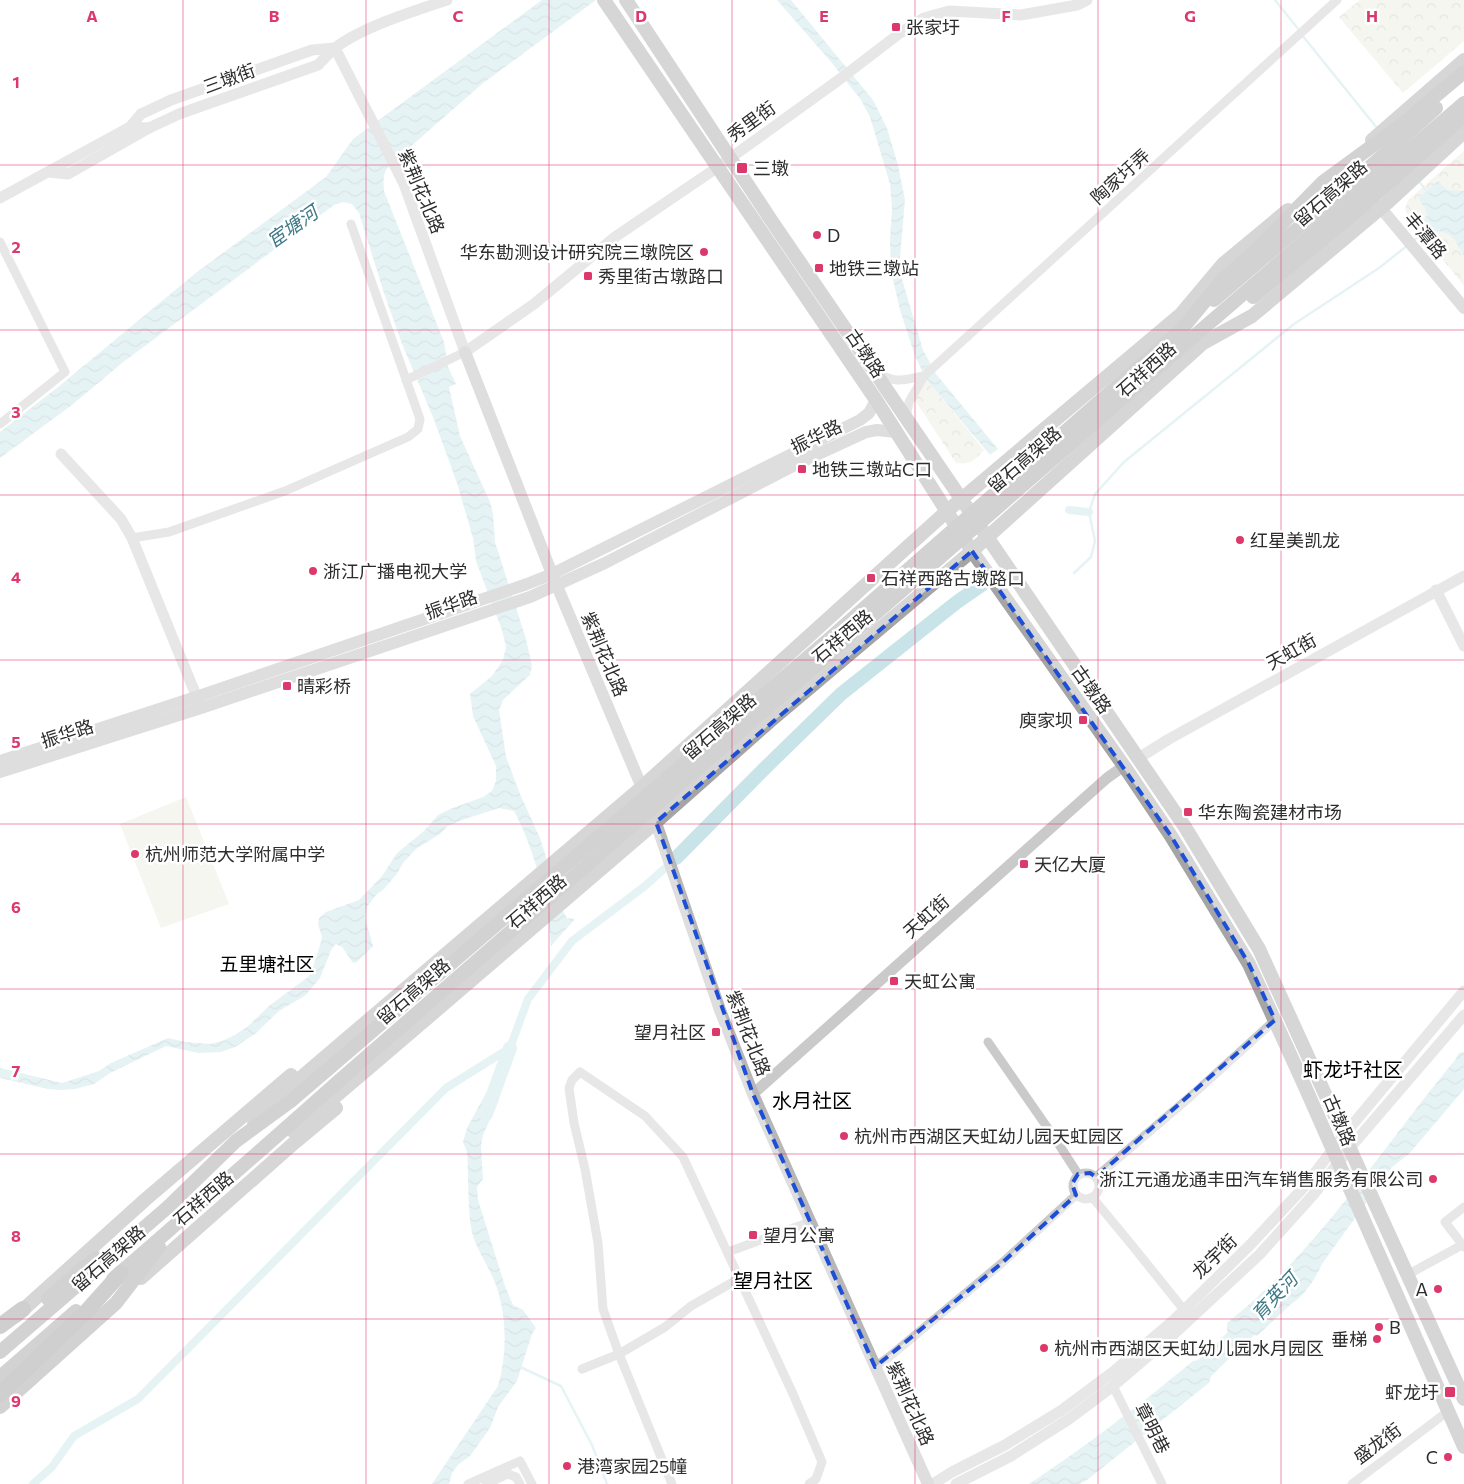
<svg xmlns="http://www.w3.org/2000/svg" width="1464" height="1484" font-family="Commissioner,'Noto Sans SC',sans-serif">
  <defs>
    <pattern id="park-crowns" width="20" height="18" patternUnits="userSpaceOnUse" patternTransform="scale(1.25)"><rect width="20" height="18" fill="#e7eadb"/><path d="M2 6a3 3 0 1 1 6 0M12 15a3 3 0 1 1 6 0" fill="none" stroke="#c6c9bc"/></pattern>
    <pattern id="water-waves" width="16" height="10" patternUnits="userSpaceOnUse" patternTransform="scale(1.25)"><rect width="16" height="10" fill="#c8e4e9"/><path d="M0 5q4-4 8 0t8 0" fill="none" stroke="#acc4c8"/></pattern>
  </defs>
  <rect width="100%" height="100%" fill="#fff"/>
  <path fill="#e7eadb" d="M186 797 229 904 161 928 120 824Z"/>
  <g fill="url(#park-crowns)">
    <path d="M1360 0H1464V41L1403 93 1339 17Z"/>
    <path d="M1464 151V286L1407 215 1405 209 1408 200Z"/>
    <path d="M926 379 984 450C974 460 972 465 956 463L915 400Z"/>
  </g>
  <g fill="url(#water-waves)">
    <path d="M542 0H596L482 84 393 162C383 171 383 177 384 191L444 342 448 367 456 384 449 387 460 436 490 502 493 514 495 542 526 639 532 666 530 675 503 700 499 710 506 757 520 794 540 838 564 913 567 918 575 919 551 946C549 904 534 848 514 811L499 808 462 820 448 826 440 834 416 849 403 863 396 875 384 889 376 895 367 907 365 918 373 946 357 962 353 963 342 947 336 944 332 948 320 978 306 995 279 1011 255 1034 235 1047 221 1052 198 1053 166 1046 110 1073 94 1084 75 1089 60 1090 48 1089 0 1078V1068L62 1083 99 1071 111 1063 168 1038 186 1042 210 1044 222 1041 237 1034 248 1026 270 1005 308 977 313 967 321 942 322 936 318 925 319 918 326 912 359 900 382 876 397 853 424 831 438 815 450 809 483 797 492 791 496 781V766L473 716 470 694 492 676 503 660 506 647 502 630 476 561 473 538 457 483 433 417 402 344 384 293 359 213 352 204 343 202 334 205 122 363 72 405 0 458V432L58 387 197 272 326 177 353 139Z"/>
    <path d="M777 0H791L873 100 887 128 898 165 905 200 899 269 923 350 936 374 998 449 990 455 926 379 915 356 900 310 891 271 890 239 892 209 890 184 870 117 861 100 831 62Z"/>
    <path d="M1438 181 1447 190 1464 191V256C1456 243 1454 233 1438 231L1425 240 1416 227C1432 215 1428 213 1418 198Z"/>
    <path d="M1464 1052V1089L1409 1154 1391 1168 1322 1264C1315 1279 1305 1296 1290 1305L1257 1336 1254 1335 1211 1376 1209 1383 1087 1480 1080 1484H1029C1086 1446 1140 1405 1193 1361L1198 1360 1227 1333V1323C1319 1250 1381 1149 1455 1060L1459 1053Z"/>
    <path d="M486 1093 499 1100 483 1135 481 1146 483 1179 477 1187 478 1200 505 1286 513 1305 523 1310 536 1328 532 1334 517 1381 498 1407 490 1428 470 1456 458 1465 452 1473 449 1484H432L498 1386C507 1355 507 1319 497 1288 491 1270 479 1254 473 1236 467 1213 469 1177 467 1152L463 1142 467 1128Z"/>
  </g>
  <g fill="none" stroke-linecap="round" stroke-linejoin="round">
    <g stroke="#c8e4e9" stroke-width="2.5">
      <path d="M1275 0 1299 30"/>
      <path d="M1302 35 1377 128"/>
      <path d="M1418 180 1428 193"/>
      <path d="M1414 240 1423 233"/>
      <path d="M1074 573 1091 557 1095 541 1089 512 1095 494 1124 462 1294 324 1379 268 1408 245"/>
      <path d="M518 1366 561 1386 592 1445 607 1484"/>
    </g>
    <g stroke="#c8e4e9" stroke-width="8">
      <path d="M1069 510 1089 512"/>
      <path d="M33 1484 52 1467 74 1436 138 1399 446 1088 510 1048 528 999 572 941 645 886 665 868"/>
    </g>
    <g stroke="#c8e4e9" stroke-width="14">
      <path d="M676 858 766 767 841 694 957 602 983 584"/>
      <path d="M486 1114 510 1048"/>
    </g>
    <g stroke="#cacaca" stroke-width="9">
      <path d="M0 242 65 372 0 424"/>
      <path d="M877 373C898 384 902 380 924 376"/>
      <path d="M406 380 465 352"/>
      <path d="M906 418 909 402 924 376 1337 0"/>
      <path d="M132 538 169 532 285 491 408 437 418 429 420 419 351 224"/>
      <path d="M988 1042 1054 1137 1078 1174"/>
      <circle cx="1086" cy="1186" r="13"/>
      <path d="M1096 1177 1190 1097 1275 1020"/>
      <path d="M1092 1197 1131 1244 1184 1310"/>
      <path d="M1464 1207 1445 1222 1464 1247"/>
      <path d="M728 1252 810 1222"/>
      <path d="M1407 1275 1462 1245"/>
      <path d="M875 1367 889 1357 1002 1263 1076 1195"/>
      <path d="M582 1369 619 1354 665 1327 691 1306 740 1278"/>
      <path d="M1113 1386 1162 1484"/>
      <path d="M468 1484 520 1461 532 1484"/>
      <path d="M486 1484 508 1474 516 1477 520 1484"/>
      <path d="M672 1484 619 1354 603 1309 598 1243 585 1169 574 1123 569 1088 572 1080 580 1072 645 1116 683 1157 793 1394 822 1462 816 1479 809 1484"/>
      <path d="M1352 1484 1447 1412"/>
    </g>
    <g stroke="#cacaca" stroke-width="11">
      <path d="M335 48 404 184 465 352 534 304 615 237 718 167 840 79 900 33 924 18 949 11 1021 15 1077 5 1087 0"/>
      <path d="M130 127 149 128 179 114 318 65C323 60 329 53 335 48 362 27 414 11 447 0"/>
      <path d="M48 172 68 174 149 128"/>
      <path d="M0 198 130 127 141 114 171 100 312 50 335 48"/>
      <path d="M61 454 121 519 132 538 200 705"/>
      <path d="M1436 590 1464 646"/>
      <path d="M1137 759 1169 739 1464 576"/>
      <path d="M753 1094 1107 778 1124 766"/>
      <path d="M933 1484 952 1472 1005 1445 1062 1410 1113 1372 1174 1320 1251 1244 1304 1187 1343 1136 1464 991"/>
      <path d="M956 1484 1011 1456 1069 1419 1113 1386 1174 1334 1260 1254 1313 1195 1349 1149 1464 1015"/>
    </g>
    <g stroke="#b7b7b7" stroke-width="12">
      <path d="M1380 207 1464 308"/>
      <path d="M465 352 552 574 645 795"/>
      <path d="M0 761 196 697 527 584 552 574 860 420 869 413 876 400"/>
      <path d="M0 772 201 708 530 597 605 563 799 463 866 432 877 430 895 432"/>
      <path d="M653 814 720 1010 753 1094 928 1484"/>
    </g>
    <g stroke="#a5a5a5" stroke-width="14">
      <path d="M604 0 876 400 972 551 1124 766 1171 836 1249 964 1306 1089 1464 1447"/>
      <path d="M626 0 771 220 1185 827 1259 949 1464 1399"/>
      <path d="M1372 140 1464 60"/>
      <path d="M254 1123 284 1092 642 787 946 512 1181 314 1223 264 1288 210"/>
      <path d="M291 1130 322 1108 383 1056 656 822 769 722 972 551 1203 343 1252 316 1387 203 1464 132"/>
      <path d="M141 1278 294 1143 336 1108"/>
      <path d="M16 1316 146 1199 291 1075"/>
    </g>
    <g stroke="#9c9c9c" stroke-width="14">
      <path d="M1253 297 1357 211 1464 116"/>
      <path d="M1214 300 1387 152 1436 108"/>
      <path d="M1182 329 1223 279 1255 251 1323 182 1401 125 1464 72"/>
      <path d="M1192 338 1464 103"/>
      <path d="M113 1279C189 1213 265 1147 340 1080"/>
      <path d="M48 1299 79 1271 97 1258"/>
      <path d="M0 1352 168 1207 236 1141 292 1100 327 1070"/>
      <path d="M0 1377 76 1311"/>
      <path d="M0 1407 116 1303 159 1247"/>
    </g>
    <g stroke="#949494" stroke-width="16">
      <path d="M0 1326 23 1309"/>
      <path d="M0 1394 86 1312 121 1273"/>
    </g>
    <g stroke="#9c9c9c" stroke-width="14">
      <path d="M327 1070 829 639 1182 329"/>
      <path d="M340 1080 1192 338"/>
    </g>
  </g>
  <path d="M0 0H1464V1484H0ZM972 551 1171 836 1249 964 1275 1020 1096 1177 1090 1173 1078 1174 1072 1184 1076 1195 1002 1263 875 1367 753 1094 656 822Z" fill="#fff" fill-opacity=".55" fill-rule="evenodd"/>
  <path fill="none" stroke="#1d4ed8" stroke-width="4" stroke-dasharray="10 6" stroke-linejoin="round" d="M972 551 1171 836 1249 964 1275 1020 1096 1177 1090 1173 1078 1174 1072 1184 1076 1195 1002 1263 875 1367 753 1094 656 822Z"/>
  <path fill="none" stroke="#dc386b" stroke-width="1" stroke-opacity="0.55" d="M183 0V1484M366 0V1484M549 0V1484M732 0V1484M915 0V1484M1098 0V1484M1281 0V1484M0 165H1464M0 330H1464M0 495H1464M0 660H1464M0 824H1464M0 989H1464M0 1154H1464M0 1319H1464"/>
  <g fill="#dc386b" stroke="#fff" stroke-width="2">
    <rect x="891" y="22" width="10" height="10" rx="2.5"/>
    <rect x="736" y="162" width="12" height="12" rx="2.5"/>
    <circle cx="817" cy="235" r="5"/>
    <circle cx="704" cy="252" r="5"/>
    <rect x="814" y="263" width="10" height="10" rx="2.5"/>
    <rect x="583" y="271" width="10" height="10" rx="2.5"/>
    <rect x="797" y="464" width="10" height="10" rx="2.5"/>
    <circle cx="1240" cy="540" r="5"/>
    <circle cx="313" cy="571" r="5"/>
    <rect x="866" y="573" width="10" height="10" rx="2.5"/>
    <rect x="282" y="681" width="10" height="10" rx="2.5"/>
    <rect x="1078" y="715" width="10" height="10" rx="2.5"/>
    <rect x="1183" y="807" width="10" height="10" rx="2.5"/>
    <circle cx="135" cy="854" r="5"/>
    <rect x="1019" y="859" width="10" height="10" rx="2.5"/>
    <rect x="889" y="976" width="10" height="10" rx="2.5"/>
    <rect x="711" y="1027" width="10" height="10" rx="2.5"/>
    <circle cx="844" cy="1136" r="5"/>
    <circle cx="1433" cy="1179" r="5"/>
    <rect x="748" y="1230" width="10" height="10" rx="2.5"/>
    <circle cx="1438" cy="1289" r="5"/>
    <circle cx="1379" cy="1327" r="5"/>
    <circle cx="1377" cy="1339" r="5"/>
    <circle cx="1044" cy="1348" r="5"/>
    <rect x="1444" y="1386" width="12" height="12" rx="2.5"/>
    <circle cx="1448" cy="1457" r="5"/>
    <circle cx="567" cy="1466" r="5"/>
  </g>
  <g text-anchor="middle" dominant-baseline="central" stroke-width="5" stroke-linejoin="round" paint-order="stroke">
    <g font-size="18" fill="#2d2d2d" stroke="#fff" text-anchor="start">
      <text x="906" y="27">张家圩</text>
      <text x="753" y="168">三墩</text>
      <text x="827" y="235">D</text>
      <text x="694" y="252" text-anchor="end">华东勘测设计研究院三墩院区</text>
      <text x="829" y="268">地铁三墩站</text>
      <text x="598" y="276">秀里街古墩路口</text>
      <text x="812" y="469">地铁三墩站C口</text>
      <text x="1250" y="540">红星美凯龙</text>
      <text x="323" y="571">浙江广播电视大学</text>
      <text x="881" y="578">石祥西路古墩路口</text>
      <text x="297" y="686">晴彩桥</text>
      <text x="1073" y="720" text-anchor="end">庾家坝</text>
      <text x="1198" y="812">华东陶瓷建材市场</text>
      <text x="145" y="854">杭州师范大学附属中学</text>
      <text x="1034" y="864">天亿大厦</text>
      <text x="904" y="981">天虹公寓</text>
      <text x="706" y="1032" text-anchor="end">望月社区</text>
      <text x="854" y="1136">杭州市西湖区天虹幼儿园天虹园区</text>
      <text x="1423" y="1179" text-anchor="end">浙江元通龙通丰田汽车销售服务有限公司</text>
      <text x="763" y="1235">望月公寓</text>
      <text x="1428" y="1289" text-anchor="end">A</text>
      <text x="1389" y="1327">B</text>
      <text x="1367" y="1339" text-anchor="end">垂梯</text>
      <text x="1054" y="1348">杭州市西湖区天虹幼儿园水月园区</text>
      <text x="1439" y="1392" text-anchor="end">虾龙圩</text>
      <text x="1438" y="1457" text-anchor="end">C</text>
      <text x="577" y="1466">港湾家园25幢</text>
    </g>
    <g font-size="18" fill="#2d2d2d" stroke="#fff">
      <text transform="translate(229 78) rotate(-20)">三墩街</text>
      <text transform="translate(751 121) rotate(-36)">秀里街</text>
      <text transform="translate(1120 176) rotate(-42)">陶家圩弄</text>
      <text transform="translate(422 191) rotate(67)">紫荆花北路</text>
      <text transform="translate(1330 193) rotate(-41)">留石高架路</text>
      <text transform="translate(1426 235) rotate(50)">丰潭路</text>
      <text transform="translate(866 353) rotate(56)">古墩路</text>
      <text transform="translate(1146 369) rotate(-42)">石祥西路</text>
      <text transform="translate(816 436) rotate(-26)">振华路</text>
      <text transform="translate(1024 459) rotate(-41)">留石高架路</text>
      <text transform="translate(451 604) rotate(-19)">振华路</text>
      <text transform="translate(842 636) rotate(-40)">石祥西路</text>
      <text transform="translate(1291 651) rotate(-29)">天虹街</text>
      <text transform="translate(605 654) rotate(67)">紫荆花北路</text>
      <text transform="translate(1092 689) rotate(55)">古墩路</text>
      <text transform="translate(719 726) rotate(-41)">留石高架路</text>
      <text transform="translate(67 733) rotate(-18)">振华路</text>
      <text transform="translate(536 901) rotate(-41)">石祥西路</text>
      <text transform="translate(926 916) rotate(-42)">天虹街</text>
      <text transform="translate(413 991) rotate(-41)">留石高架路</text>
      <text transform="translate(749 1033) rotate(69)">紫荆花北路</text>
      <text transform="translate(1340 1120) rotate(67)">古墩路</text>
      <text transform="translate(203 1198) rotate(-41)">石祥西路</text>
      <text transform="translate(1214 1256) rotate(-44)">龙宇街</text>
      <text transform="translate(108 1258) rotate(-41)">留石高架路</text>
      <text transform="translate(911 1403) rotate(66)">紫荆花北路</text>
      <text transform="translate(1153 1428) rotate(63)">章明巷</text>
      <text transform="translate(1377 1443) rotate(-37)">盛龙街</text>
    </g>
    <g font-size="19" font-style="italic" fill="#3e7a85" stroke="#fff">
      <text transform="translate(292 226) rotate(-35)">宦塘河</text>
      <text transform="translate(1274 1296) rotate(-47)">育英河</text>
    </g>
    <g font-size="19" fill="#000" stroke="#fff">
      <text x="267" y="963">五里塘社区</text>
    </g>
    <g font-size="20" fill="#000" stroke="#fff">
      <text x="1353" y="1069">虾龙圩社区</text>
      <text x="812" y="1100">水月社区</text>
      <text x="773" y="1280">望月社区</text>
    </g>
  </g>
  <g font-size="16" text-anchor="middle" font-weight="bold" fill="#dc386b" stroke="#fff" stroke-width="5" stroke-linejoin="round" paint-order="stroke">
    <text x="92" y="22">A</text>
    <text x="274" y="22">B</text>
    <text x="458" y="22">C</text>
    <text x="641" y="22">D</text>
    <text x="824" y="22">E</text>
    <text x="1006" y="22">F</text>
    <text x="1190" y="22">G</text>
    <text x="1372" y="22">H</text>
    <text x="16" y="88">1</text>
    <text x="16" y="253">2</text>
    <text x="16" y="418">3</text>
    <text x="16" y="583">4</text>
    <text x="16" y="748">5</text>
    <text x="16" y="913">6</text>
    <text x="16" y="1077">7</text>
    <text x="16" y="1242">8</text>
    <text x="16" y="1407">9</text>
  </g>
</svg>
